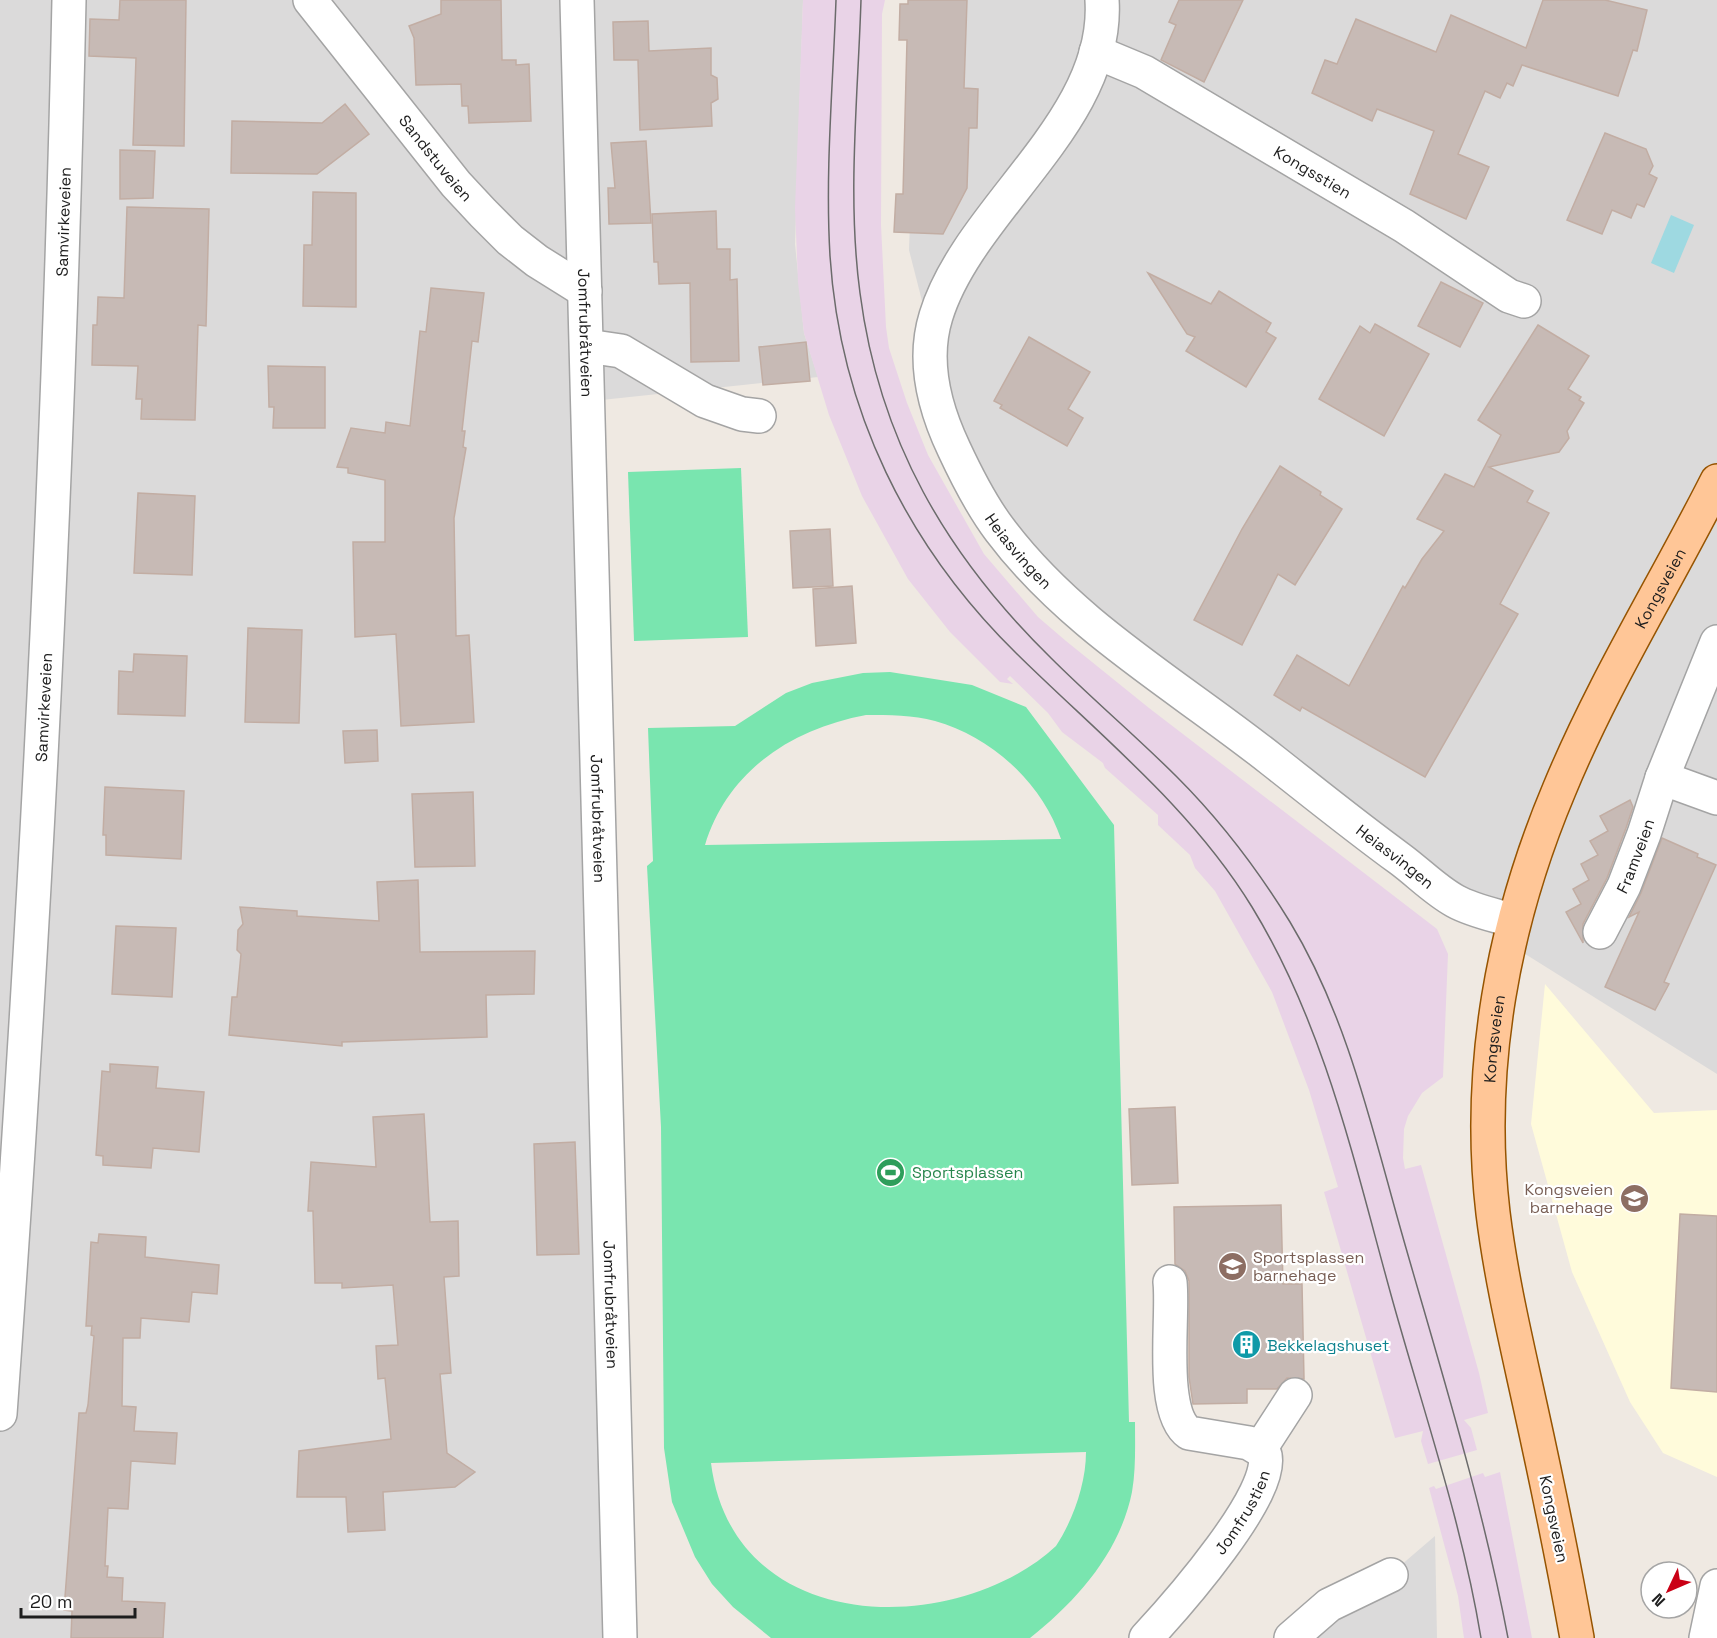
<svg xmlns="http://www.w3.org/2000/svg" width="1717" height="1638" font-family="'Space Grotesk',sans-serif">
  <rect width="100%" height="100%" fill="#efe9e2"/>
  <g fill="#dbdada">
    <path d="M0 0H803L795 244 804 333 818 377 592 401 638 1638H0Z"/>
    <path d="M918 0H1717V1074L1362 852 1067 586 966 473 909 250Z"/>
    <path d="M1435 1536 1437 1638H1316Z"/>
  </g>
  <g fill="#e9d3e7">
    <path d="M803 0H885L882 14 881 225 886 327 889 348 907 403 928 455 984 554 1038 617 1066 641 1149 708 1437 929 1448 954 1443 1077 1422 1093 1408 1116 1404 1129 1403 1158 1405 1169 1421 1165 1479 1373 1488 1413 1464 1420 1471 1428 1477 1450 1428 1464 1421 1441 1423 1431 1395 1438 1324 1192 1338 1187 1309 1090 1272 992 1215 891 1195 868 1190 855 1158 825V815L1105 768 1103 763 1062 732 1048 713 1010 676 1007 679 1013 684 1000 682 950 632 908 579 862 496 829 415 804 333 798 282 795 208Z"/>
    <path d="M1500 1472 1532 1638H1464L1458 1596 1429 1488 1434 1486 1436 1489 1483 1473 1485 1477Z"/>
  </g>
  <path fill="#fffbdb" d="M1545 984 1654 1113 1717 1110V1477L1663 1453 1630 1402 1572 1272 1531 1124Z"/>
  <g fill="#79e5af" fill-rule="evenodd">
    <path d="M741 468 748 637 634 641 628 472Z"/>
    <path d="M890 672 972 685 1026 707 1114 825 1129 1422H1135C1135 1445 1136 1469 1132 1492 1120 1552 1077 1601 1030 1638H771L733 1607 712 1584 695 1557 672 1502 664 1448 661 1127 647 866 653 861 648 728 735 726 786 693 812 683 863 673ZM866 715C889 715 913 715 935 721 992 737 1042 783 1061 839L705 845C728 770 792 729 866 715ZM1086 1452C1086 1484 1073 1520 1056 1546 957 1638 733 1638 711 1463Z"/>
  </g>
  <path fill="#9ed9e1" d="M1671 215 1694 225 1674 273 1651 263Z"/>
  <g fill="#c7bab5" stroke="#c2ada3" stroke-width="1.5">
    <path d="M120 0H186L184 146 133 145 136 58 89 56 90 19 119 20Z"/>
    <path d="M441 0H501L502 60H516V65L529 64 531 121 469 123 468 106H462L461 84 416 85 414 38 409 26 441 14Z"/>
    <path d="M908 0H967L964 88 978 89 977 128H969L967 188 943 234 894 232 896 194H903L907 40H899L900 4H908Z"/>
    <path d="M1179 0H1243L1204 82 1161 60 1176 25 1169 22Z"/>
    <path d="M1543 0H1605L1647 10 1637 51 1633 50 1618 96 1522 65 1513 86 1507 83 1500 98 1485 91 1458 154 1489 167 1466 219 1410 194 1434 131 1377 109 1372 121 1312 93 1325 60 1337 64 1356 19 1436 52 1451 15 1526 48Z"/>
    <path d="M648 21 649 51 711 48V75L717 78 718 99 711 103 712 126 640 130 638 60H614L613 22Z"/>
    <path d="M345 104 369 134 317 174 231 173 232 121 322 123Z"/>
    <path d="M1605 133 1646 149 1653 166 1649 174 1657 178 1644 207 1637 204 1631 218 1612 210 1602 234 1567 220Z"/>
    <path d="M646 141 651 223 609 224 608 188H615L611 143Z"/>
    <path d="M120 150 155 151 153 198 120 199Z"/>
    <path d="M313 192 356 193V307L303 306 304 245H312Z"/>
    <path d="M127 207 209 209 206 326 198 325 195 420 141 419 142 399H136L138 366 92 365 93 325H97L98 297 124 298Z"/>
    <path d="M716 211 717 249H730V280L737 279 739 361 691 362 690 283 659 284 658 262H654L652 214Z"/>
    <path d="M1148 273 1211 304 1219 291 1271 323 1266 332 1276 338 1246 387 1186 351 1195 337 1187 334Z"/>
    <path d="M1441 282 1483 303 1460 347 1418 326Z"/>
    <path d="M431 288 484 293 478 342 472 341 462 431H465L463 447 466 448 454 518 456 636 469 635 474 722 401 726 396 634 355 637 353 542H385V480L348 473V468L337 467 351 428 385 433 386 422 410 426 420 331 426 332Z"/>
    <path d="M1375 324 1429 354 1384 436 1319 399 1360 326 1370 333Z"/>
    <path d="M1538 325 1589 356 1568 389 1581 397 1579 400 1584 403 1567 431 1569 438 1559 452 1489 467 1533 491 1527 502 1549 513 1500 604 1518 614 1425 777 1302 707 1300 711 1274 695 1297 655 1349 686 1403 586 1405 588 1422 559 1444 531 1417 519 1445 474 1474 487 1501 435 1478 420Z"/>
    <path d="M1029 337 1090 372 1068 409 1083 418 1067 446 1000 408 1002 405 994 401Z"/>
    <path d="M806 342 810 381 763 385 759 347Z"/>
    <path d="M268 366 325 367V428H273L274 407H269Z"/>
    <path d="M1280 466 1321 492 1320 495 1342 509 1295 585 1278 574 1242 645 1194 620 1242 529Z"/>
    <path d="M138 493 195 496 192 575 134 573Z"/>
    <path d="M830 529 833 586 793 588 790 531Z"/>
    <path d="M852 586 856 643 816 646 813 589Z"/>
    <path d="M248 628 302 630 299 723 245 722Z"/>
    <path d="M134 654 187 656 185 716 118 714 119 671 133 672Z"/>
    <path d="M377 730 378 761 345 763 343 731Z"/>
    <path d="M105 787 184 791 181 859 106 855V835H103Z"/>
    <path d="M473 792 475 866 415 867 412 794Z"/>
    <path d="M1630 800 1633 807 1626 828 1607 878 1583 924V943L1566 912 1581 904 1573 889 1589 880 1581 864 1598 855 1590 841 1608 831 1600 816Z"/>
    <path d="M1662 838 1698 854 1697 857 1716 865 1664 982 1669 984 1655 1010 1605 987 1639 912 1629 917 1641 893Z"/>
    <path d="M418 880 420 952 535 951 534 994 486 995 487 1037 342 1042V1046L229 1035 232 997H237L241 954 237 950 238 930 243 924 240 907 297 911V916L379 921 377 882Z"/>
    <path d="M116 926 176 928 172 997 112 994Z"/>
    <path d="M110 1064 158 1067 156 1088 204 1092 199 1152 153 1148 151 1168 103 1165V1156L96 1155 102 1071 110 1072Z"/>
    <path d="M1175 1107 1178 1183 1132 1185 1129 1109Z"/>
    <path d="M424 1114 430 1222 458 1221 459 1276 444 1277 451 1373 440 1374 447 1453 475 1472 455 1487 383 1492 385 1530 348 1532 346 1497H297L299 1451 391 1439 385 1378 378 1379 376 1346 398 1345 393 1285 342 1288V1283H315L313 1211H308L311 1162 376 1167 373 1117Z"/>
    <path d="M575 1142 579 1254 537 1255 534 1144Z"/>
    <path d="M1281 1205 1283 1284H1302L1304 1379 1287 1378 1277 1389H1247V1403L1193 1404 1189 1377V1281L1185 1271 1175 1264 1174 1207Z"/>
    <path d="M1680 1214 1717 1216V1392L1671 1388Z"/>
    <path d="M99 1234 146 1237 145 1257 219 1265 217 1294 192 1292 189 1322 141 1318 140 1338H123L122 1406 136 1407 134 1431 177 1433 175 1464 131 1461 128 1509 108 1508 105 1566H108L107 1577 123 1578 122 1601 165 1603 163 1638H71L72 1611 64 1610 79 1413H86L88 1405 94 1336 91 1335 92 1326H86L91 1242 98 1243Z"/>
  </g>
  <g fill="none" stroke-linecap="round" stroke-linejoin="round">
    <defs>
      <g id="minor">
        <path id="s1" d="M310 0 456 184 483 213 510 240 537 261 585 291"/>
        <path id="s2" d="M577 0 620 1638"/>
        <path id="s3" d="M1102 0C1110 121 969 208 936 316 922 361 934 407 954 449 967 477 981 505 1000 530 1072 626 1179 686 1272 760 1314 793 1356 827 1400 859 1419 873 1435 890 1455 901 1473 911 1495 915 1514 921"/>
        <path id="s4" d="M1096 52 1144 72 1404 226 1509 296 1524 301"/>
        <path d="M587 346 621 351 705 401 742 414 759 416"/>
        <path d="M1662 778 1717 798"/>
        <path id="s5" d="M1600 932 1624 886 1644 834 1662 778 1717 642"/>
        <path id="s6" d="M0 1414C34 944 59 472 69 0"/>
        <path d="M1260 1449 1295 1395"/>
        <path id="s7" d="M1146 1638C1173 1609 1280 1489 1264 1452L1249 1443 1189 1433C1159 1412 1174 1317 1170 1282"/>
        <path d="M1291 1638 1329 1605 1391 1575"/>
        <path d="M1706 1638 1717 1586"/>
      </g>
      <g id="major">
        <path id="s8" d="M1577 1638C1563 1560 1547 1482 1530 1405 1516 1341 1501 1278 1493 1213 1476 1069 1503 923 1559 790 1603 683 1665 584 1717 481"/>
      </g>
    </defs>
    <use href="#minor" stroke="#a4a4a4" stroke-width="36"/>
    <use href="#major" stroke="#965400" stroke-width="36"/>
    <use href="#minor" stroke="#fff" stroke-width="33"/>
    <use href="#major" stroke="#ffc697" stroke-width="33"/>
    <g stroke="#6b6b6b" stroke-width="1.5">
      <path d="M836 0C833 85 825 171 830 256 840 410 907 546 1016 653 1098 734 1191 807 1252 907 1326 1028 1355 1166 1393 1302 1424 1413 1462 1523 1481 1638"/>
      <path d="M861 0C858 96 847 197 860 293 879 440 946 555 1051 658 1092 699 1136 736 1177 777 1221 821 1258 870 1290 922 1350 1021 1374 1138 1406 1248 1443 1377 1483 1506 1508 1638"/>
    </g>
  </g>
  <defs>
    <symbol id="stadium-disc" viewBox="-11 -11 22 22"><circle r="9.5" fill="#2e9e5b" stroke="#fff"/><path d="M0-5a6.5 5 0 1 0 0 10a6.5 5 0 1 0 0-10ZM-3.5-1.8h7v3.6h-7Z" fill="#fff"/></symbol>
    <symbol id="school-disc" viewBox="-11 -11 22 22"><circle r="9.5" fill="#8d6e63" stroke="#fff"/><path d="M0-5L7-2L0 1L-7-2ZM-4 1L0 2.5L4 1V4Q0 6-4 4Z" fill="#fff"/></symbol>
    <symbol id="building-disc" viewBox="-11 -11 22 22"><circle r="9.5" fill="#0f9aa8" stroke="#fff"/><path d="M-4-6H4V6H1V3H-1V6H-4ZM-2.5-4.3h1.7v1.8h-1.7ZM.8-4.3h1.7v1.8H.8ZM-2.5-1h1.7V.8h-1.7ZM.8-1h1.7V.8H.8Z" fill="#fff"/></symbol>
  </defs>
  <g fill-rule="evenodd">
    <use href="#stadium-disc" x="874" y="1156" width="33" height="33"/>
    <use href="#school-disc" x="1618" y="1182" width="33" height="33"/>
    <use href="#school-disc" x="1216" y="1250" width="33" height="33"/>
    <use href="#building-disc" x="1230" y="1328" width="33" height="33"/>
  </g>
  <g text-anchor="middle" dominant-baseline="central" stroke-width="4.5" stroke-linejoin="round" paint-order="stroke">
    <g font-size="16" fill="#1d1d1d" stroke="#fff">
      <text stroke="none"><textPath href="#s1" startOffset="202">Sandstuveien</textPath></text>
      <text stroke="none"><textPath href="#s4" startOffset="248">Kongsstien</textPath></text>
      <text stroke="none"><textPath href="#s6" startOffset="1194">Samvirkeveien</textPath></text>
      <text stroke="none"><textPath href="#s2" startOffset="333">Jomfrubråtveien</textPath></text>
      <text stroke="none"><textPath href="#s3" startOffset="622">Heiasvingen</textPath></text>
      <text stroke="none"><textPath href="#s8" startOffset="1092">Kongsveien</textPath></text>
      <text stroke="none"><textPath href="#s6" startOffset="708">Samvirkeveien</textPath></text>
      <text stroke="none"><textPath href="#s2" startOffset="819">Jomfrubråtveien</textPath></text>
      <text stroke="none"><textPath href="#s5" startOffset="84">Framveien</textPath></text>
      <text stroke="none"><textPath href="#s3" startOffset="1108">Heiasvingen</textPath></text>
      <text stroke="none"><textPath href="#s8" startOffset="608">Kongsveien</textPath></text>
      <text stroke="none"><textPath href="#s2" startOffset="1305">Jomfrubråtveien</textPath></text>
      <text stroke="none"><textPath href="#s7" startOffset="159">Jomfrustien</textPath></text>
      <text transform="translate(1554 1519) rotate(78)">Kongsveien</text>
    </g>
    <g font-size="16" fill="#27864d" stroke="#fff" text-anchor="start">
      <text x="912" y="1172">Sportsplassen</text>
    </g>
    <g font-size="16" fill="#785e54" stroke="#fff" text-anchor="end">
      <text x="1613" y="1189">Kongsveien<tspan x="1613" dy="18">barnehage</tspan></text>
      <text x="1253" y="1257" text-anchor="start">Sportsplassen<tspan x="1253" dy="18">barnehage</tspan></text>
    </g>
    <g font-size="16" fill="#0d838f" stroke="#fff" text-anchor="start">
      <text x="1267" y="1345">Bekkelagshuset</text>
    </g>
  </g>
  <g transform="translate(1669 1590) rotate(226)"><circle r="28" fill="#ffffff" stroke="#a5a5a5" stroke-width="1.5"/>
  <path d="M0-4.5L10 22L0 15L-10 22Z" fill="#ca0016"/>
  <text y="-9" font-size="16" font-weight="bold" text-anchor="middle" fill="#1d1d1d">N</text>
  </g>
  <path d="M21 1608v9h114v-9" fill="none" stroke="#1d1d1d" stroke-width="3"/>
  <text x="30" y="1608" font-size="18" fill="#1d1d1d" stroke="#ffffff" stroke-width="4.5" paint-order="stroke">20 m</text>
</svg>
